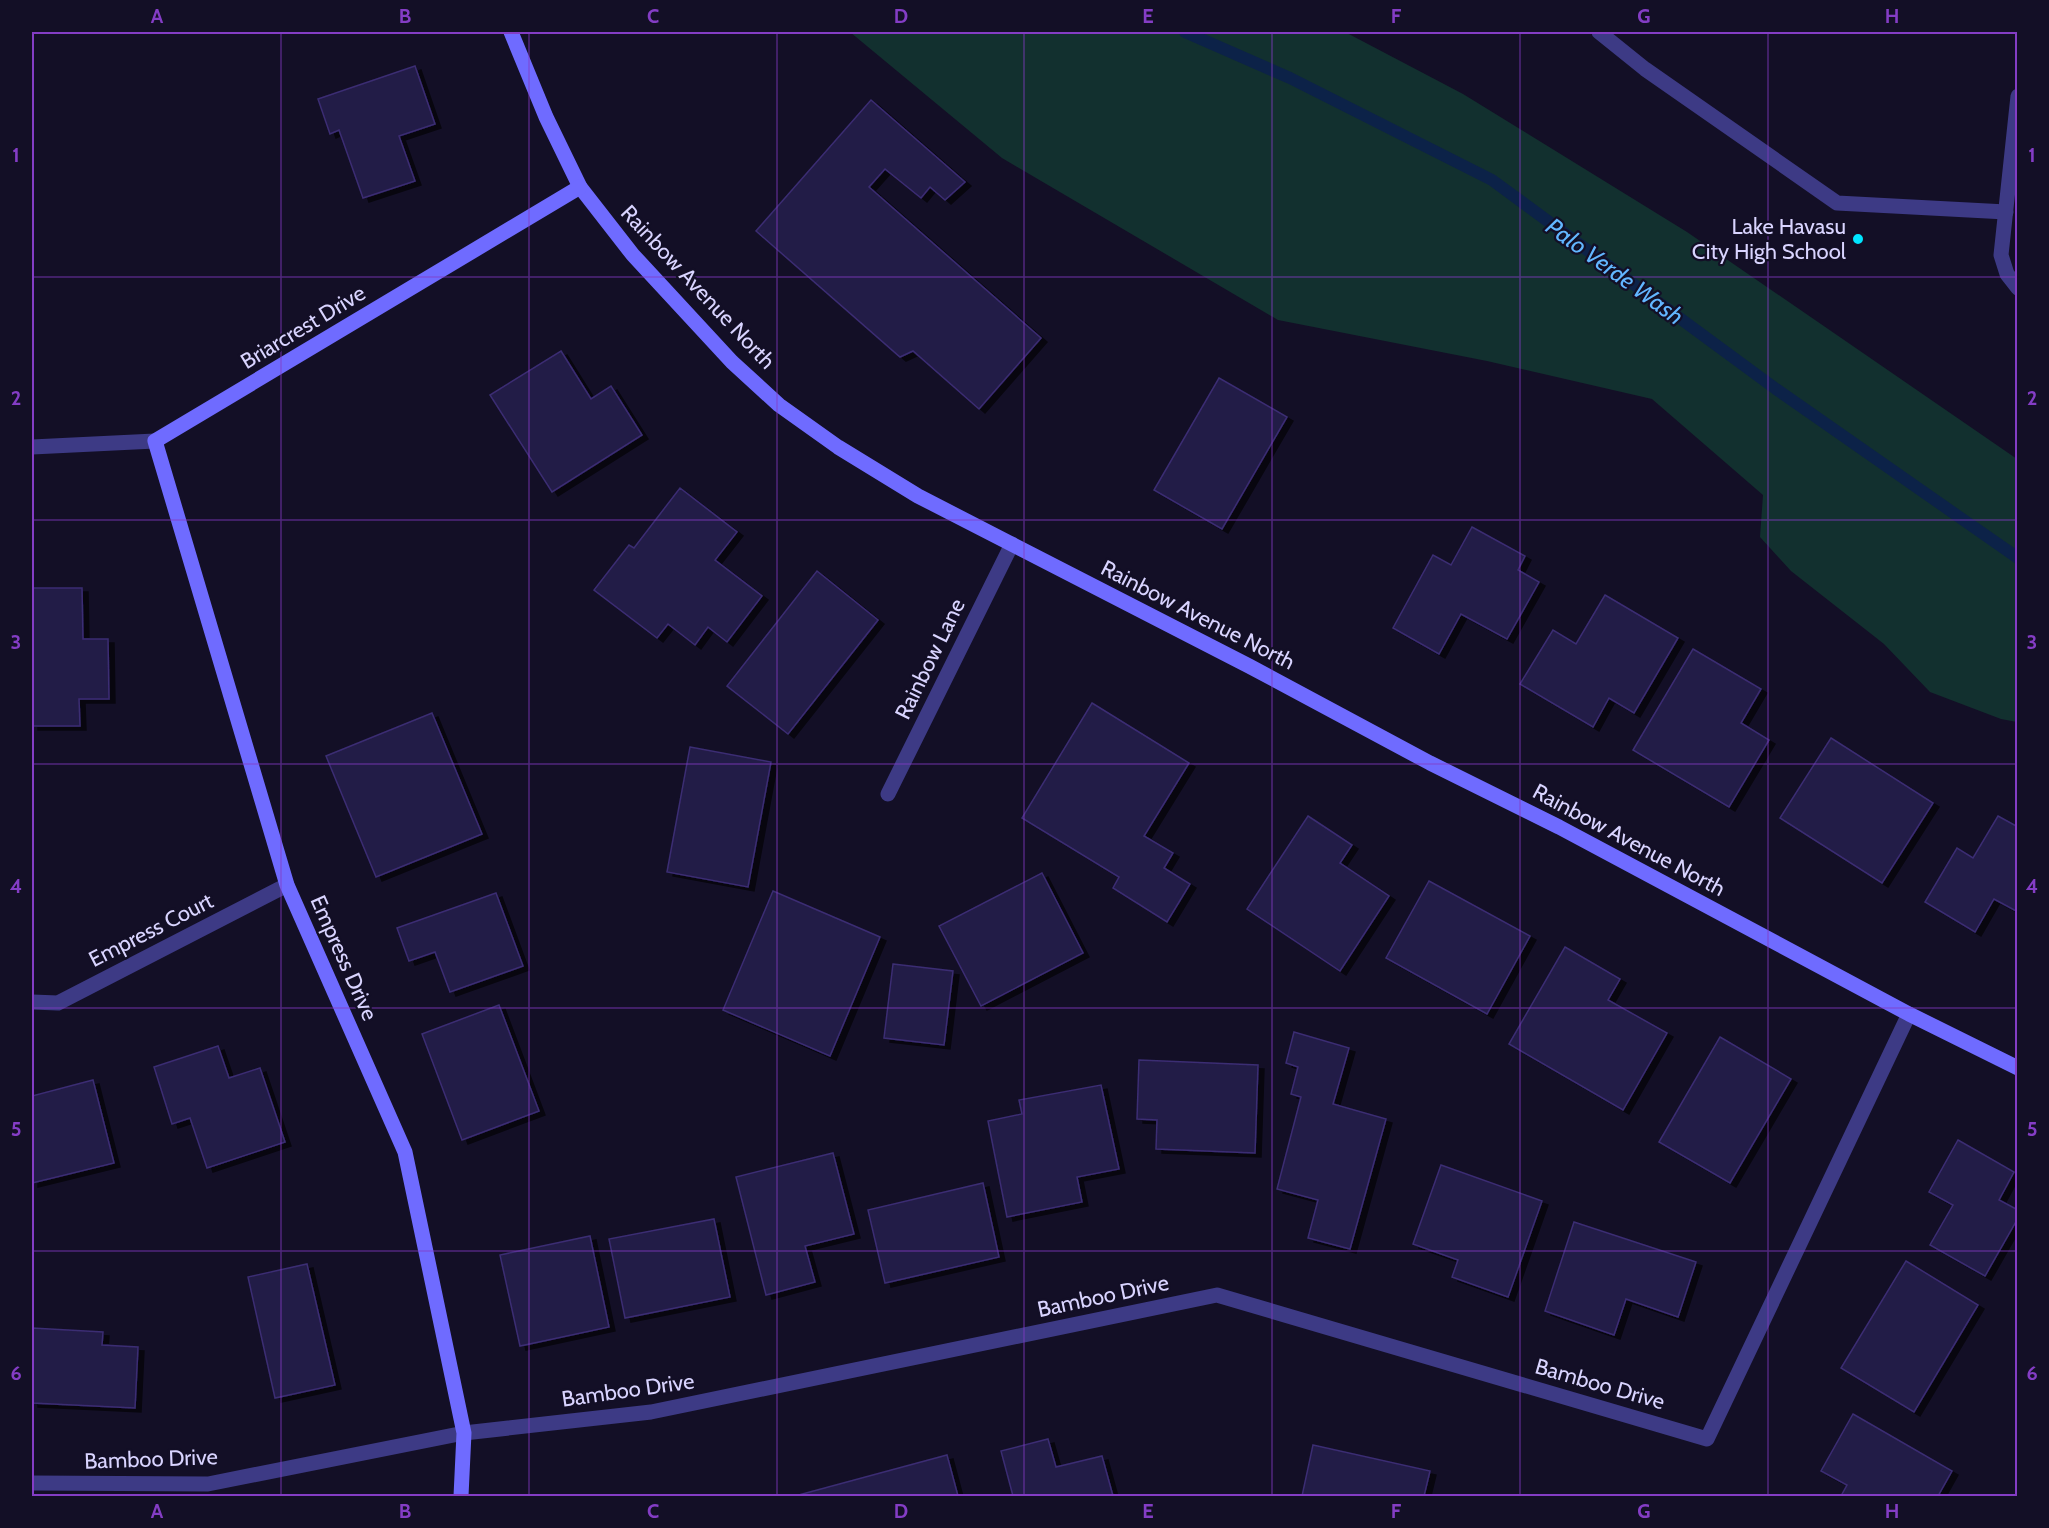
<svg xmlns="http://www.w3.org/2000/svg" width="2049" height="1528" font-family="Cabin,sans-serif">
  <defs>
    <filter id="shadow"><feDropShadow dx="6" dy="4" stdDeviation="0" flood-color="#0009"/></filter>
  </defs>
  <rect width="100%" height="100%" fill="#130f26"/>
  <path fill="#12302f" d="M850 32H1345L1463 94 1687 232 2017 459V722L2001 719 1930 692 1884 644 1791 571 1760 537 1763 495 1652 399 1487 361 1278 320 1002 158Z"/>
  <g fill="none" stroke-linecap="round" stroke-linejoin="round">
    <path stroke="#0c2248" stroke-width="12" d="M1185 32 1290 78 1492 180 1776 389 2018 558"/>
  </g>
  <g fill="#241b47" stroke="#3b2d73" stroke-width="1.5" filter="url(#shadow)">
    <path d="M415 66 435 124 399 136 415 181 363 198 339 130 330 134 318 99Z"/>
    <path d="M871 100 965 182 945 200 930 187 921 198 885 169 869 187 1041 338 979 409 913 351 900 357 756 231Z"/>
    <path d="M561 351 591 399 611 386 642 435 552 492 490 395Z"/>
    <path d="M1219 378 1287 417 1222 529 1154 490Z"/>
    <path d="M680 488 737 532 715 560 762 596 727 642 708 627 695 645 668 624 657 638 594 590 629 545 634 548Z"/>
    <path d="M1472 527 1525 556 1518 570 1539 582 1507 639 1461 614 1439 654 1393 628 1433 555 1451 565Z"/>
    <path d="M817 571 878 620 788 734 727 686Z"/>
    <path d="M32 588H82L83 639H108L109 699H79L80 726H32Z"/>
    <path d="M1605 595 1678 638 1634 713 1609 698 1593 727 1520 684 1553 630 1576 644Z"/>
    <path d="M1693 649 1761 689 1741 723 1769 740 1729 807 1633 750Z"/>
    <path d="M1092 703 1189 763 1144 836 1173 853 1164 868 1190 884 1167 922 1113 888 1119 877 1022 818Z"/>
    <path d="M432 713 482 834 376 877 326 756Z"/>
    <path d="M1831 738 1933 803 1882 883 1780 818Z"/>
    <path d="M690 747 771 762 748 887 667 872Z"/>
    <path d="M1308 816 1352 845 1340 863 1389 896 1340 971 1247 909Z"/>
    <path d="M1998 816 2018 827V912L1994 899 1975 932 1925 902 1957 848 1973 858Z"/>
    <path d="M1042 873 1083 953 981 1006 939 926Z"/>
    <path d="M1429 881 1530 936 1487 1014 1386 958Z"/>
    <path d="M773 891 880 937 830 1056 723 1010Z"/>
    <path d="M496 893 523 966 450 992 435 952 409 961 397 928Z"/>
    <path d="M1565 947 1620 979 1608 1000 1667 1033 1623 1110 1509 1044Z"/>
    <path d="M893 964 953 971 944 1045 884 1038Z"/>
    <path d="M499 1005 539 1111 462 1140 422 1034Z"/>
    <path d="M1294 1032 1349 1048 1333 1104 1386 1119 1350 1249 1308 1238 1318 1200 1277 1189 1301 1097 1291 1094 1298 1067 1286 1063Z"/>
    <path d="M1720 1037 1791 1079 1730 1183 1659 1142Z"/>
    <path d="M218 1046 229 1078 260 1068 285 1142 207 1168 190 1118 172 1124 154 1067Z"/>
    <path d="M1139 1060 1258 1065 1255 1153 1156 1149 1157 1120 1137 1119Z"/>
    <path d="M93 1080 114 1163 32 1183V1096Z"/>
    <path d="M1101 1085 1119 1169 1077 1177 1082 1202 1007 1217 988 1121 1022 1114 1019 1100Z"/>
    <path d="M1958 1140 2014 1172 1999 1200 2018 1210V1218L1985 1276 1930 1245 1953 1205 1929 1192Z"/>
    <path d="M833 1153 854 1234 805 1246 815 1282 766 1295 736 1177Z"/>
    <path d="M1441 1165 1542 1201 1508 1297 1452 1277 1458 1260 1413 1244Z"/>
    <path d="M983 1183 999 1257 885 1283 868 1210Z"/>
    <path d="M714 1219 730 1297 625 1318 609 1239Z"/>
    <path d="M1574 1222 1696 1262 1678 1317 1626 1299 1614 1335 1545 1311Z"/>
    <path d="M590 1236 609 1327 520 1346 500 1255Z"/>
    <path d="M1906 1261 1978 1305 1914 1412 1841 1368Z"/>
    <path d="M307 1264 335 1385 275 1398 248 1277Z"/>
    <path d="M32 1328 103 1332 102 1345 138 1347 135 1408 32 1403Z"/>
    <path d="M1853 1414 1952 1471 1938 1496H1841L1847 1485 1821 1471Z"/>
    <path d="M1048 1439 1056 1467 1102 1456 1113 1496H1013L1001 1451Z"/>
    <path d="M1313 1445 1430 1471 1424 1496H1302Z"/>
    <path d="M947 1455 958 1496H795Z"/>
  </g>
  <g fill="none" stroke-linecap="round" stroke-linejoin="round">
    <g stroke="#3d3a85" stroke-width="15">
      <path d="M1599 32 1645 69 1837 203 2006 212"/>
      <path d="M2018 96 2001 255 2007 274 2018 288"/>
    </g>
    <g stroke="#3d3a85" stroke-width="15">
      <path d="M32 447 155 441"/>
      <path d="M888 794 1012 544"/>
      <path d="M32 1002 58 1003 287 885"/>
      <path d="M32 1483 208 1484 464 1433 651 1412 1217 1295 1707 1439 1909 1014"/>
    </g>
    <g stroke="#6f6bff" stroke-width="15">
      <path d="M511 32 546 117 580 187 633 255 732 362 779 405 838 447 918 496 1249 666 1430 763 1559 827 1909 1014 2018 1068"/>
      <path d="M461 1496 464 1433 405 1152 287 885 155 441 580 187"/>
    </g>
  </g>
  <path fill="none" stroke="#843dc5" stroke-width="1.5" stroke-opacity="0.55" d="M281 32V1496M529 32V1496M777 32V1496M1024 32V1496M1272 32V1496M1520 32V1496M1768 32V1496M32 277H2018M32 520H2018M32 764H2018M32 1008H2018M32 1251H2018"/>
  <circle fill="#00e5ff" stroke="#130f26" stroke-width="2" cx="1858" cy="239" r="6"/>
  <g text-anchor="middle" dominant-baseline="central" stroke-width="4.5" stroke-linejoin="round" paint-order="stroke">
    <g font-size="22" fill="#d9d4ff" stroke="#130f26" text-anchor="end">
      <text x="1846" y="226">Lake Havasu<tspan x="1846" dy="25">City High School</tspan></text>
    </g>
    <g font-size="22" fill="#d9d4ff" stroke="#130f26">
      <text transform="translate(698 287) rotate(47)">Rainbow Avenue North</text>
      <text transform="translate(303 327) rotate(-31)">Briarcrest Drive</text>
      <text transform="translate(1198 615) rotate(27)">Rainbow Avenue North</text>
      <text transform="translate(930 659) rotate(-64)">Rainbow Lane</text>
      <text transform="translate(1629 840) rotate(28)">Rainbow Avenue North</text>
      <text transform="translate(151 930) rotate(-27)">Empress Court</text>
      <text transform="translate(344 958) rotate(66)">Empress Drive</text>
      <text transform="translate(1103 1296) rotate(-12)">Bamboo Drive</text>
      <text transform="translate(1600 1384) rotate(16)">Bamboo Drive</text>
      <text transform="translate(628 1390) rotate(-8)">Bamboo Drive</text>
      <text transform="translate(151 1459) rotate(-2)">Bamboo Drive</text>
    </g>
    <g font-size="24" font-style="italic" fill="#62b6ff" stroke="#130f26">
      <text transform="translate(1615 271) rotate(36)">Palo Verde Wash</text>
    </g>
  </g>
  <rect width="2049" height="1528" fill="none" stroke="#130f26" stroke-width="66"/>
  <rect x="33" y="33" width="1983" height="1462" fill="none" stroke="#843dc5" stroke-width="2"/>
  <g font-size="20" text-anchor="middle" font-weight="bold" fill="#843dc5">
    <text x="157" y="23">A</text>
    <text x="405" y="23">B</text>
    <text x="653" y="23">C</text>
    <text x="901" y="23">D</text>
    <text x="1148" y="23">E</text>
    <text x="1396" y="23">F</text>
    <text x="1644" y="23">G</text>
    <text x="1892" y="23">H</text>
    <text x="16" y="162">1</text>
    <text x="2032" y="162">1</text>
    <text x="16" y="405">2</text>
    <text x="2032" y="405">2</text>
    <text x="16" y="649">3</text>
    <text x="2032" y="649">3</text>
    <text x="16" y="893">4</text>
    <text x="2032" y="893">4</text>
    <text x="16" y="1136">5</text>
    <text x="2032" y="1136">5</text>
    <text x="16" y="1380">6</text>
    <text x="2032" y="1380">6</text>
    <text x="157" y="1518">A</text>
    <text x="405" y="1518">B</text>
    <text x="653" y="1518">C</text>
    <text x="901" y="1518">D</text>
    <text x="1148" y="1518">E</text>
    <text x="1396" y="1518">F</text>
    <text x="1644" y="1518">G</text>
    <text x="1892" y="1518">H</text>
  </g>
</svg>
